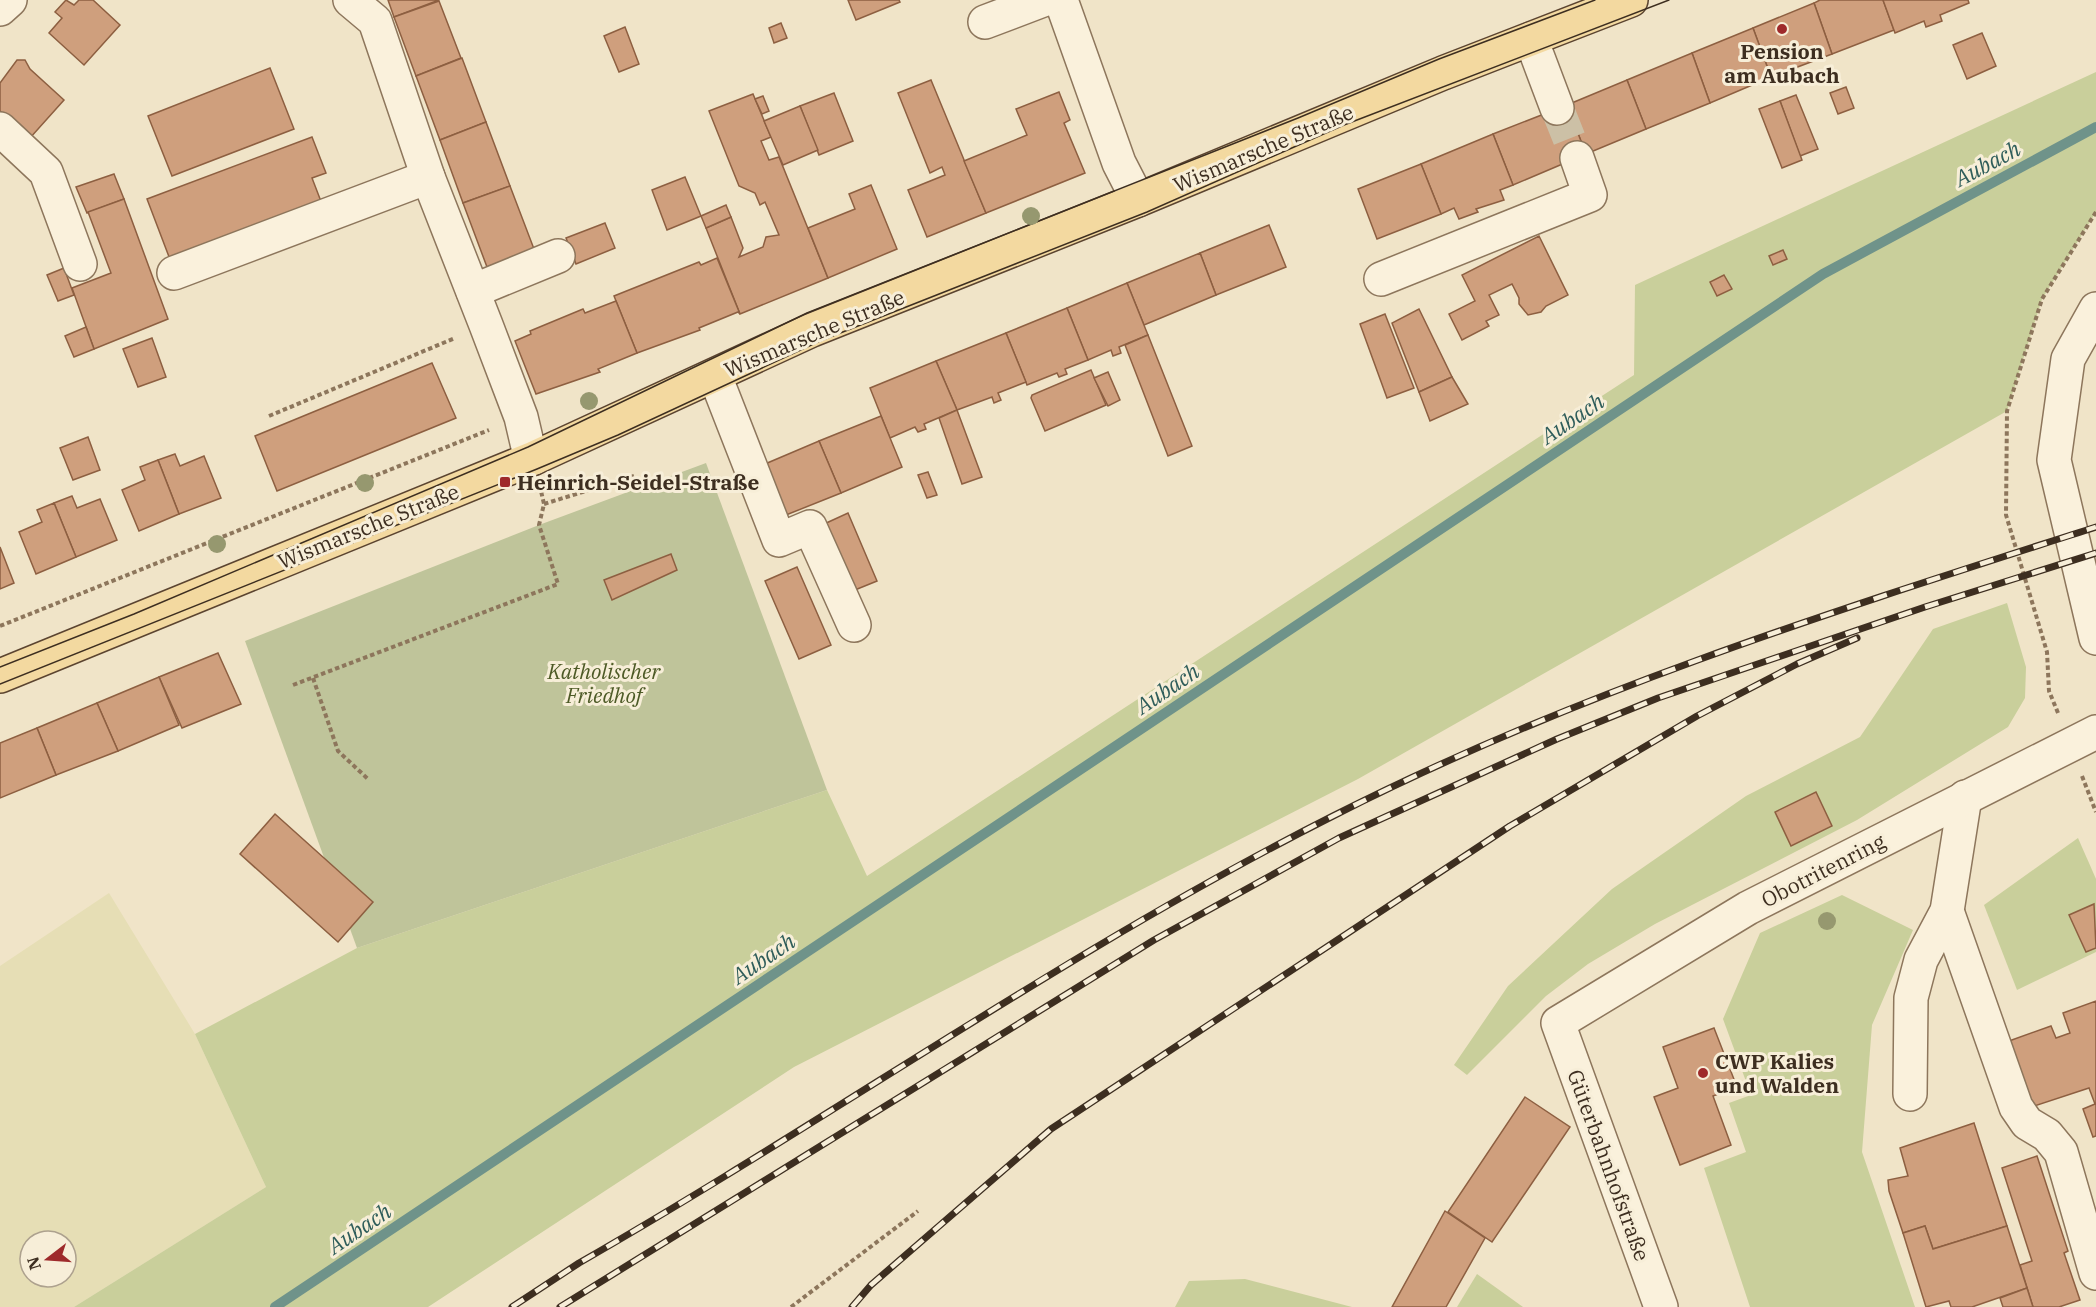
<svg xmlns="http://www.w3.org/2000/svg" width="2096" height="1307" font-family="'IBM Plex Serif',serif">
  <rect width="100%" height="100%" fill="#f0e4c8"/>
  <path fill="#e6deb5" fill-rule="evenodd" d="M109 893 195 1034 266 1187 74 1307H0V966ZM30 1241H66V1277H30Z"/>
  <g fill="#c9cf9b">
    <path d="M2096 72V212L2042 299 2007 411 1358 779 794 1067 428 1307H74L266 1187 195 1034 357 948 827 790 867 876 1634 375 1635 285Z"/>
    <path d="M2007 603 2026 667 2025 698 2008 727 1857 820 1655 924 1588 964 1546 996 1467 1075 1454 1065 1508 986 1612 889 1746 796 1860 737 1933 629Z"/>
    <path d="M2078 838 2096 879V952L2017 990 1984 905Z"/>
    <path d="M1842 895 1913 930 1872 1025 1862 1152 1915 1307H1750L1704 1168 1746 1152 1729 1103 1751 1095 1723 1019 1760 933Z"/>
    <path d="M1477 1274 1523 1307H1457Z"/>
    <path d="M1245 1279 1352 1307H1175L1189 1281Z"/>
  </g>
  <path fill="#bfc49a" d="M706 463 827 790 357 948 245 641 539 525Z"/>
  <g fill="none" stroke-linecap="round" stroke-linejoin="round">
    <path stroke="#6f938a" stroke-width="10" d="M275 1307 1823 274 2096 127"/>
  </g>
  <g fill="#cf9f7d" stroke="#8d5f41" stroke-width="1.5">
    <path d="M66 0 74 5 79 0H93L120 25 84 65 49 33 62 18 55 12Z"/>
    <path d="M388 0H439L394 17Z"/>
    <path d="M848 0H899L900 2 856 20Z"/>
    <path d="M1820 0H1883L1894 30 1832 54 1814 3Z"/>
    <path d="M1883 0H1968L1969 3 1940 15 1942 21 1926 27 1924 21 1895 33Z"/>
    <path d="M439 1 461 58 416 76 394 17Z"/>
    <path d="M1814 3 1832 54 1771 77 1753 28Z"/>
    <path d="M781 23 787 38 774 43 769 28Z"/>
    <path d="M625 27 639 64 619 72 604 36Z"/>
    <path d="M1753 28 1771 77 1710 103 1692 53Z"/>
    <path d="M1982 33 1996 66 1967 79 1953 45Z"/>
    <path d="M1692 53 1710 103 1646 129 1627 80Z"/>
    <path d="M462 58 486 122 440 140 416 76Z"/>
    <path d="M17 60H25L30 69 64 100 30 138 0 111V83Z"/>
    <path d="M270 68 294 129 172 176 148 116Z"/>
    <path d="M931 80 986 213 927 237 908 190 945 175 942 167 930 173 898 93Z"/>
    <path d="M1627 80 1646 129 1586 154 1567 105Z"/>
    <path d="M1846 87 1854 108 1838 114 1830 93Z"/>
    <path d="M1059 92 1070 120 1064 123 1085 173 986 213 964 161 1027 135 1016 109Z"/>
    <path d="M834 93 853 141 819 155 800 106Z"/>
    <path d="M753 94 771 137 761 141 769 160 779 157 828 278 740 314 706 228 731 217 743 248 739 257 763 247 766 237 779 235 765 202 760 205 755 193 739 186 709 111Z"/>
    <path d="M1796 95 1818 149 1800 156 1780 101Z"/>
    <path d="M763 96 769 111 762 114 755 99Z"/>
    <path d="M1780 101 1802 160 1782 168 1759 109Z"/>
    <path d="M1567 105 1586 154 1513 185 1493 134Z"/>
    <path d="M800 106 818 150 783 165 764 121Z"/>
    <path d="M486 122 510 186 463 203 440 140Z"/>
    <path d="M1493 134 1513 185 1500 190 1504 200 1476 209 1478 212 1459 219 1454 208 1441 214 1421 164Z"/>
    <path d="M312 137 326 173 312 178 322 204 171 262 147 199Z"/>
    <path d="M1421 164 1441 214 1377 239 1358 189Z"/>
    <path d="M114 174 124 199 87 213 76 187Z"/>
    <path d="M685 177 701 216 667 230 652 190Z"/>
    <path d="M871 185 897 249 828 278 808 228 855 209 849 194Z"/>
    <path d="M510 186 534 249 487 267 463 203Z"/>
    <path d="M124 199 168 319 94 349 72 288 111 273 88 212Z"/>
    <path d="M726 205 731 217 706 228 701 216Z"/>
    <path d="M605 223 615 248 576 264 566 238Z"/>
    <path d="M1269 225 1286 267 1216 295 1200 253Z"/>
    <path d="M1539 236 1568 295 1546 306 1541 312 1528 315 1519 304V298L1512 284 1489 295 1499 315 1486 321 1489 326 1462 340 1449 314 1475 301 1462 275Z"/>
    <path d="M1783 250 1787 259 1773 265 1769 256Z"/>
    <path d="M1200 253 1216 295 1144 325 1127 283Z"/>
    <path d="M717 258 740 314 738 312 699 328 700 330 637 353 614 296 699 262 701 265Z"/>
    <path d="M64 268 74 295 58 301 47 275Z"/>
    <path d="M1724 275 1732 289 1717 296 1710 282Z"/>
    <path d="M1127 283 1148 335 1119 347 1121 353 1113 356 1111 350 1088 360 1067 308Z"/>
    <path d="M616 301 637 353 598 369 600 372 536 394 515 341 531 334 530 331 583 309 585 313Z"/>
    <path d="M1067 308 1088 360 1065 369 1067 374 1059 377 1057 373 1027 385 1006 333Z"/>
    <path d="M1419 309 1452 377 1419 392 1392 323Z"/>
    <path d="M1385 314 1414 388 1387 398 1360 324Z"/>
    <path d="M86 327 94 349 74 357 65 336Z"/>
    <path d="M1006 333 1026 382 998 393 1001 400 994 403 992 397 957 410 936 361Z"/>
    <path d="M1148 335 1192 446 1168 456 1125 345Z"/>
    <path d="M152 338 166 377 138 387 123 349Z"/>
    <path d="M936 361 957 410 924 424 926 429 918 432 915 427 890 438 870 388Z"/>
    <path d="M432 363 456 418 277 491 255 436Z"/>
    <path d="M1091 370 1106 405 1045 431 1031 398 1032 395Z"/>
    <path d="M1108 372 1120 400 1108 406 1094 378Z"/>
    <path d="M1452 377 1468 404 1430 421 1419 392Z"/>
    <path d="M957 410 982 477 962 484 939 418Z"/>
    <path d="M881 416 902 467 841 493 819 441Z"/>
    <path d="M88 437 100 470 73 480 60 448Z"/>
    <path d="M819 441 841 493 786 515 765 464Z"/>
    <path d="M175 454 180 466 204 456 221 498 179 514 158 460Z"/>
    <path d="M158 460 179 514 139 531 122 490 145 480 140 467Z"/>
    <path d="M928 472 937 495 927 498 918 475Z"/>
    <path d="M72 496 77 508 100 499 117 540 76 557 54 503Z"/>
    <path d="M54 503 76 557 36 574 19 532 42 522 37 510Z"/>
    <path d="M848 513 877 581 850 592 822 525Z"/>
    <path d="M0 547 14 583 0 589Z"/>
    <path d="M671 554 677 570 612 600 604 580Z"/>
    <path d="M797 567 831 645 799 659 765 581Z"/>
    <path d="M218 653 241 704 182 728 159 677Z"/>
    <path d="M159 677 179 725 118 751 97 703Z"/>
    <path d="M97 703 118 751 56 775 37 728Z"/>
    <path d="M37 728 56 775 0 798V743Z"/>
    <path d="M1816 792 1832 826 1791 846 1775 812Z"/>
    <path d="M275 814 373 902 338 942 240 854Z"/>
    <path d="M2094 904 2096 948 2086 952 2069 915Z"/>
    <path d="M2096 1001V1136L2093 1137 2083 1109 2095 1104 2089 1088 2031 1107 2009 1041 2051 1026 2056 1038 2070 1033 2063 1013Z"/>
    <path d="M1714 1028 1737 1087 1713 1096 1731 1145 1680 1165 1654 1097 1678 1088 1663 1047Z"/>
    <path d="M1525 1097 1570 1127 1492 1242 1448 1212Z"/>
    <path d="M1974 1123 2007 1226 1933 1249 1925 1226 1903 1233 1889 1191 1888 1180 1908 1176 1900 1148Z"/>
    <path d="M2037 1156 2068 1251 2064 1253 2080 1300 2059 1307H2033L2020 1265 2032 1261 2002 1168Z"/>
    <path d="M1445 1211 1485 1238 1446 1307H1392Z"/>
    <path d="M1925 1226 1933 1249 2007 1226 2027 1288 1972 1307H1951L1949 1301 1926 1307 1903 1233Z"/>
    <path d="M2027 1288 2033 1307H2003L2000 1298Z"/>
  </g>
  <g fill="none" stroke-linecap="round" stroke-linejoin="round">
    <path stroke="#ccc0a6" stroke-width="33" stroke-dasharray="33 16" stroke-linecap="butt" d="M1557 108 1577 158"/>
    <defs>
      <g id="minor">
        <path d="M350 0 375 21 428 177 486 325 521 417 528 447 534 458"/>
        <path d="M1061 0 1119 163 1138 200"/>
        <path d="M0 9 10 0"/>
        <path d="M985 22 1043 0"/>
        <path d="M1531 39 1557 108"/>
        <path d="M0 129 46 172 80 264"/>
        <path d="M174 273 428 177"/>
        <path d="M1381 279 1590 195 1577 158"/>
        <path d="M473 291 558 256"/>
        <path d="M2096 309 2068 359 2054 460 2096 638"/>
        <path d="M715 376 779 540 810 527 854 625"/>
        <path d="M1947 911 2016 1107 2027 1123 2047 1135 2061 1152 2096 1273"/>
        <path d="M1910 1094 1911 998 1921 960 1947 911 1965 797"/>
        <path d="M1661 1307 1558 1023 1748 908 2096 732"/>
      </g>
      <path id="major" d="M0 676 534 458 812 330 1138 200 1443 73 1631 0"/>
    </defs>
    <use href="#minor" stroke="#8d765c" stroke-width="36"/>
    <use href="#major" stroke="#5b4430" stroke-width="36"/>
    <g stroke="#8d765c" stroke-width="4" stroke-dasharray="4.5 3" stroke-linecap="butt">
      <path d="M269 416 455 338"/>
      <path d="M544 504 634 476"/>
      <path d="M0 626 489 430"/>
      <path d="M313 678 338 751 368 779"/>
      <path d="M293 685 558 584 539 525 544 504 541 491"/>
      <path d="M2058 713 2049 691 2047 652 2006 515 2007 411 2042 299 2096 212"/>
      <path d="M2082 776 2096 812"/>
      <path d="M791 1307 918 1211"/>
    </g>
    <use href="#minor" stroke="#faf1dc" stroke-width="33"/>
    <use href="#major" stroke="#f3d9a0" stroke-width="33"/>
    <g stroke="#3d2e20" stroke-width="1.5">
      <path d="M0 667 134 614 528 447 807 313 1298 118 1439 59 1595 0"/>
      <path d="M0 684 537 469 618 435 820 341 1147 212 1344 125 1669 0"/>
    </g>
    <defs>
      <g id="rail">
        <path d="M512 1307 579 1263C832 1118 1071 948 1333 816 1576 692 1837 610 2096 527"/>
        <path d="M560 1307 1154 940 1339 838 1557 739 1658 698 1925 607 2096 553"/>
        <path d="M852 1307 871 1285 1051 1129 1510 826 1697 716 1797 664 1857 638"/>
      </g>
    </defs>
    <use href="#rail" stroke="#3d2e20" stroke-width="7"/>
    <use href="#rail" stroke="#f7eed8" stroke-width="4.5" stroke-dasharray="14" stroke-linecap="butt"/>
  </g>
  <g fill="#96986f">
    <circle cx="1031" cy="216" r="9"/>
    <circle cx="589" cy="401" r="9"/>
    <circle cx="365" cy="483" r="9"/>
    <circle cx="217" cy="544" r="9"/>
    <circle cx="1827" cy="921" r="9"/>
  </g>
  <g fill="#9e2a2b" stroke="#f7eed8" stroke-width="2">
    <circle cx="1782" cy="29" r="6"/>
    <rect x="499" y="476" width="12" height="12" rx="3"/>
    <circle cx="1703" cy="1073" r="6"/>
  </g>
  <g text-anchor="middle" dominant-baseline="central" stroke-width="6" stroke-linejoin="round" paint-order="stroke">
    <g font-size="21" font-weight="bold" fill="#3d2e20" stroke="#f7eed8" text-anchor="start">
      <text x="1782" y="51" text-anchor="middle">Pension<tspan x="1782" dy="24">am Aubach</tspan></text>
      <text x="517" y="482">Heinrich-Seidel-Straße</text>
      <text x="1715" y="1061">CWP Kalies<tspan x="1715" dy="24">und Walden</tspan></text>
    </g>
    <g font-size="21" fill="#3d2e20" stroke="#f7eed8">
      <text transform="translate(1263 148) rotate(-23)">Wismarsche Straße</text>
      <text transform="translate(814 333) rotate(-23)">Wismarsche Straße</text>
      <text transform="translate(368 526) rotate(-22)">Wismarsche Straße</text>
      <text transform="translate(1823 870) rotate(-27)">Obotritenring</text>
      <text transform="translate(1609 1165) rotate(70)">Güterbahnhofstraße</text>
    </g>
    <g font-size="21" font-style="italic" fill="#4d5a26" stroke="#f7eed8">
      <text x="604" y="671">Katholischer<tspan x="604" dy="24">Friedhof</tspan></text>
    </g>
    <g font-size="22" font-style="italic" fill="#2f5d5a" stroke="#f7eed8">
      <text transform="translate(1987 163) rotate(-28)">Aubach</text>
      <text transform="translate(1572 418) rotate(-34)">Aubach</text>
      <text transform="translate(1167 688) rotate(-34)">Aubach</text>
      <text transform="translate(763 958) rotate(-34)">Aubach</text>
      <text transform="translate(359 1228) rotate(-34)">Aubach</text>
    </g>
  </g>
  <g transform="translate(48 1259) rotate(253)"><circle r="28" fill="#f7eed8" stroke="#ada18e" stroke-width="1.5"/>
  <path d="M0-4.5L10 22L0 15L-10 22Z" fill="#9e2a2b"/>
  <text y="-9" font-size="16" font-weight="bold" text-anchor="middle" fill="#3d2e20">N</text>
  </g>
</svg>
